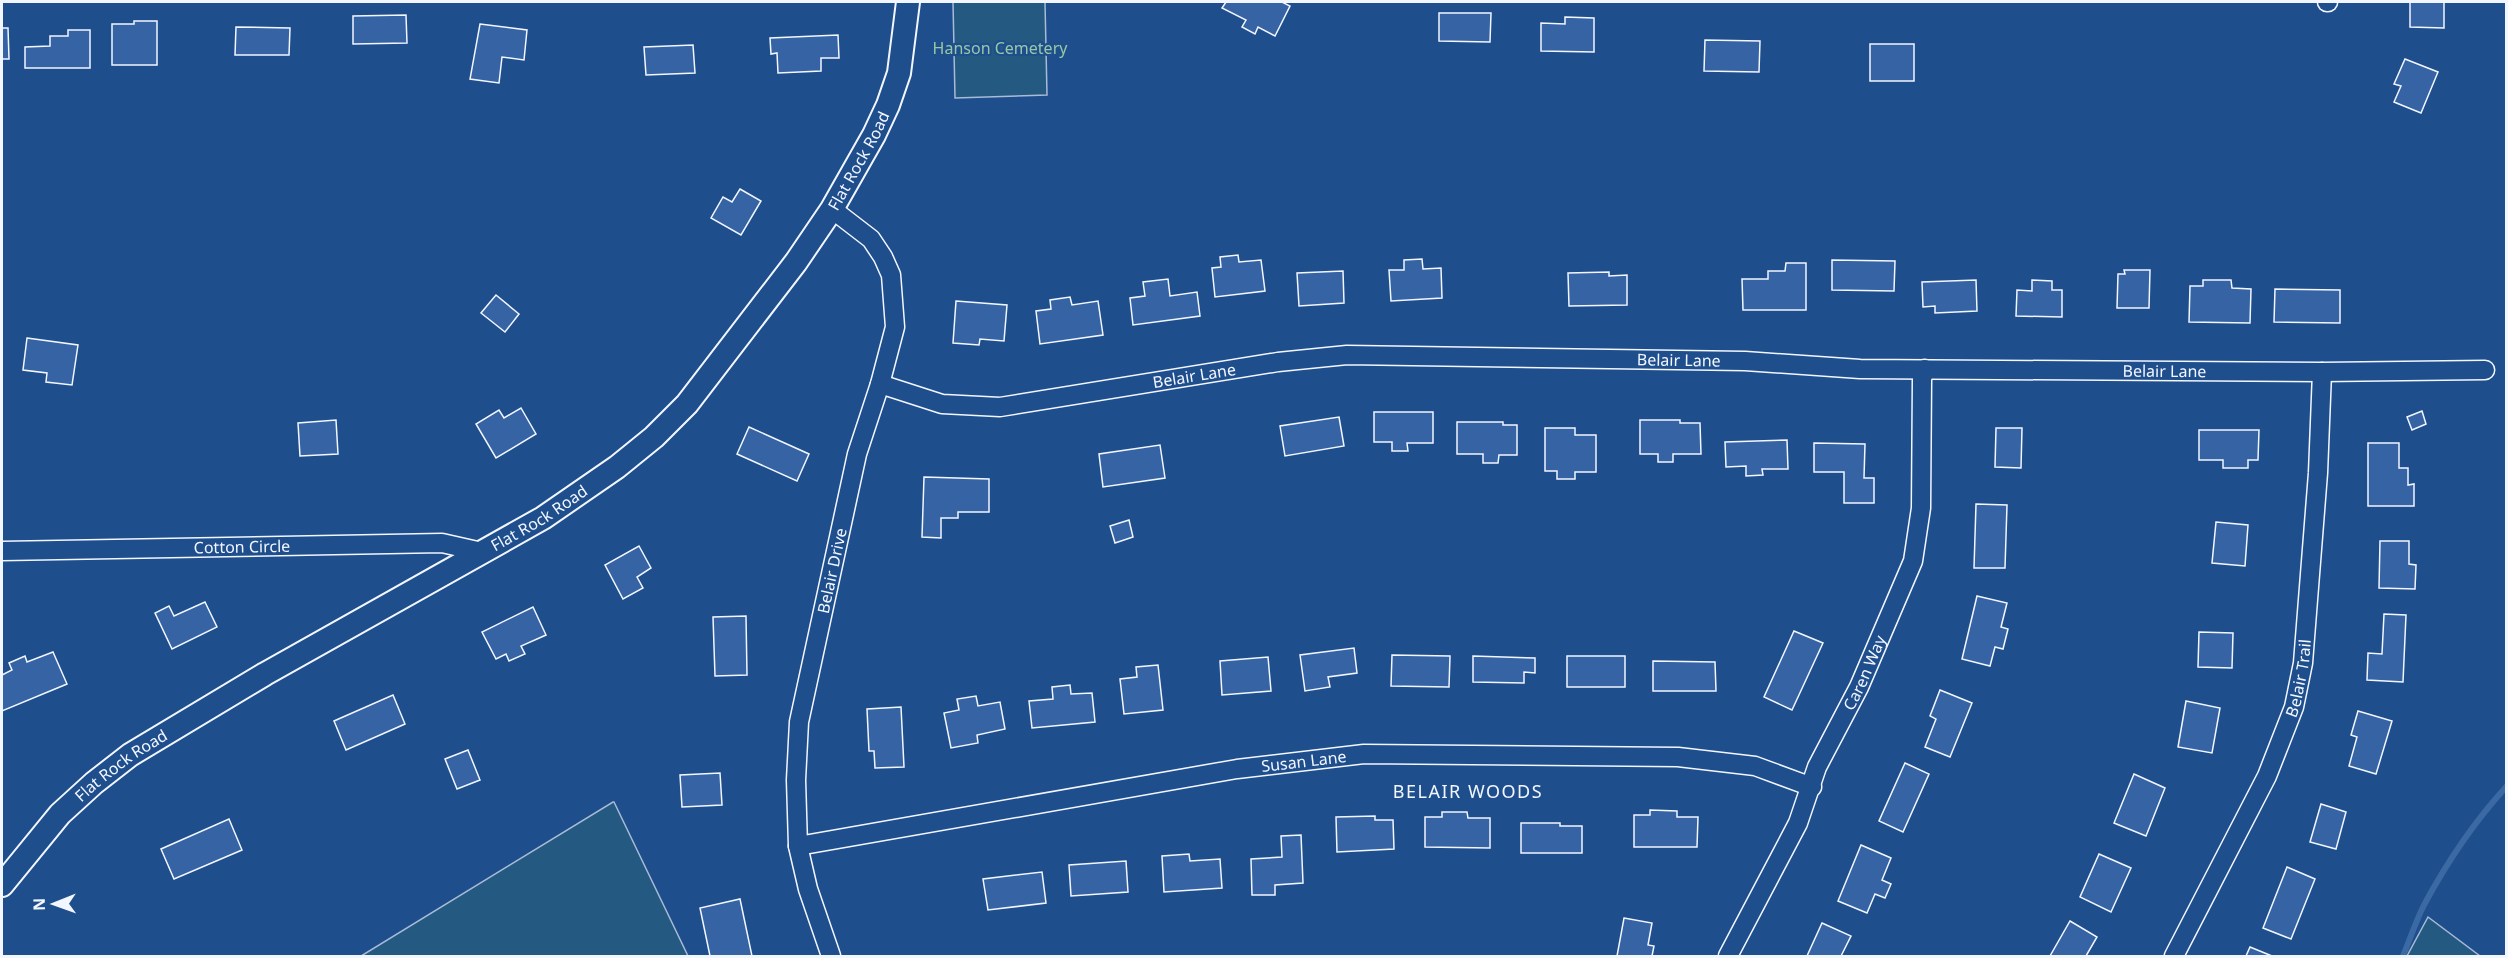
<svg xmlns="http://www.w3.org/2000/svg" width="2508" height="958" font-family="'Noto Sans',sans-serif">
  <rect width="100%" height="100%" fill="#1f4e8c"/>
  <g fill="#245a82" stroke="#a8bbd7" stroke-width="1.5">
    <path d="M953 2H1045L1047 95 955 98Z"/>
    <path d="M614 802 688 956H361L613 802Z"/>
    <path d="M2428 917 2480 956H2407Z"/>
  </g>
  <g fill="none" stroke-linecap="round" stroke-linejoin="round">
    <path stroke="#3b69a3" stroke-width="6" d="M2403 956C2410 939 2416 921 2424 905 2446 864 2475 821 2506 787"/>
  </g>
  <g fill="#3563a3" stroke="#f2f6ff" stroke-width="1.5">
    <path d="M1226 2H1282L1290 6 1275 36 1258 27 1255 34 1242 27 1246 20 1222 8Z"/>
    <path d="M2410 2H2444V28L2410 27Z"/>
    <path d="M1439 13H1491L1490 42 1439 41Z"/>
    <path d="M406 15 407 43 353 44V16Z"/>
    <path d="M1565 17 1594 18V52L1541 51V23L1565 24Z"/>
    <path d="M134 21H157V65H112V24H134Z"/>
    <path d="M480 24 527 30 524 60 502 57 499 83 470 79Z"/>
    <path d="M236 27 290 28 289 55H235Z"/>
    <path d="M2 28H8L9 59H2Z"/>
    <path d="M68 30H90V68H25V47L50 46V36H68Z"/>
    <path d="M838 35 839 58H821V71L778 73 777 53 771 54 770 38Z"/>
    <path d="M1705 40 1760 41 1759 72 1704 71Z"/>
    <rect x="1870" y="44" width="44" height="37"/>
    <path d="M693 45 695 73 646 75 644 47Z"/>
    <path d="M2405 59 2438 72 2421 113 2394 102 2401 86 2394 84Z"/>
    <path d="M740 189 761 201 741 235 711 218 723 197 732 202Z"/>
    <path d="M1238 255 1239 262 1261 260 1265 291 1215 297 1212 268 1221 267 1220 257Z"/>
    <path d="M1422 259 1423 269 1441 268 1442 298 1391 301 1389 270H1404V260Z"/>
    <path d="M1832 260 1895 261 1894 291 1832 290Z"/>
    <path d="M1786 263H1806V310H1743L1742 279H1768V271H1785Z"/>
    <path d="M2124 270H2150L2149 308H2117L2118 274H2125Z"/>
    <path d="M1343 271 1344 303 1299 306 1297 273Z"/>
    <path d="M1609 272V276L1627 275V305L1569 306 1568 273Z"/>
    <path d="M1168 279 1170 296 1197 292 1200 316 1133 325 1130 298 1145 296 1143 282Z"/>
    <path d="M1976 280 1977 311 1935 313V306L1923 307 1922 282Z"/>
    <path d="M2032 280 2052 281V290H2062V317L2016 316 2017 290 2032 291Z"/>
    <path d="M2203 280H2231L2232 288 2251 289 2250 323 2189 322 2190 286H2203Z"/>
    <path d="M2275 289 2340 290V323L2274 322Z"/>
    <path d="M496 295 519 314 505 332 481 313Z"/>
    <path d="M1070 297 1072 305 1098 301 1103 335 1040 344 1036 311 1051 309 1050 300Z"/>
    <path d="M956 301 1007 305 1004 341 980 339 979 345 953 343Z"/>
    <path d="M27 338 78 345 72 385 46 382 47 373 23 370Z"/>
    <path d="M521 408 536 434 496 458 476 424 499 410 504 418Z"/>
    <path d="M2422 411 2426 424 2412 430 2407 417Z"/>
    <path d="M1374 412H1433V443H1407L1408 451H1392V442H1374Z"/>
    <path d="M1339 417 1344 446 1285 456 1280 426Z"/>
    <path d="M336 420 338 454 300 456 298 423Z"/>
    <path d="M1640 420H1680V423H1700L1701 454H1673V462H1658V454H1640Z"/>
    <path d="M1457 422H1503V425H1517V455H1499L1498 463H1483V454H1457Z"/>
    <path d="M749 427 809 454 797 481 737 454Z"/>
    <path d="M1545 428H1575V435H1596V472H1575V479H1557V471H1545Z"/>
    <path d="M1996 428H2022L2021 468 1995 467Z"/>
    <path d="M2199 430H2259L2258 460H2248V468H2223V460H2199Z"/>
    <path d="M1787 440 1788 469H1762L1763 475 1746 476V466L1726 467 1725 442Z"/>
    <path d="M1814 443 1865 444 1864 478H1874V503H1844V472H1814Z"/>
    <path d="M2368 443H2399V468H2408V485L2414 484V506H2368Z"/>
    <path d="M1160 445 1165 478 1103 487 1099 454Z"/>
    <path d="M924 477 989 479V512H958V518H941V538L922 537Z"/>
    <path d="M1976 504 2007 505 2005 568H1974Z"/>
    <path d="M1129 520 1133 537 1115 543 1110 526Z"/>
    <path d="M2216 522 2248 525 2245 566 2212 563Z"/>
    <path d="M2380 541H2409V564L2416 565 2415 589 2379 588Z"/>
    <path d="M639 546 651 568 637 577 643 588 623 599 605 565Z"/>
    <path d="M1977 596 2007 603 2001 627 2008 629 2003 649 1995 647 1990 666 1962 659Z"/>
    <path d="M205 602 217 627 172 649 155 613 169 606 174 616Z"/>
    <path d="M533 607 546 635 521 646 525 654 509 661 506 654 496 659 482 632Z"/>
    <path d="M2384 614 2406 615 2403 682 2367 680 2368 653 2382 654Z"/>
    <path d="M746 616 747 675 715 676 713 617Z"/>
    <path d="M1794 631 1823 643 1792 710 1764 697Z"/>
    <path d="M2199 632 2233 633 2232 668 2198 667Z"/>
    <path d="M1354 648 1357 673 1328 677 1330 687 1305 691 1300 655Z"/>
    <path d="M53 652 67 684 2 711V675L12 670 9 663 25 656 27 662Z"/>
    <path d="M1392 655 1450 656 1449 687 1391 686Z"/>
    <path d="M1473 656 1535 658V673L1524 672V683L1473 682Z"/>
    <rect x="1567" y="656" width="58" height="31"/>
    <path d="M1268 657 1271 691 1222 695 1220 661Z"/>
    <path d="M1653 661 1715 662 1716 691H1653Z"/>
    <path d="M1158 665 1163 710 1124 714 1120 679 1137 677 1136 667Z"/>
    <path d="M1070 685 1071 694 1092 693 1095 722 1032 728 1029 701 1053 699 1052 687Z"/>
    <path d="M1940 690 1972 703 1950 757 1925 747 1936 719 1930 716Z"/>
    <path d="M393 695 405 724 346 750 334 721Z"/>
    <path d="M976 696 978 706 1000 702 1005 729 977 735 978 743 951 748 944 713 959 710 957 699Z"/>
    <path d="M2186 701 2220 708 2212 753 2178 747Z"/>
    <path d="M901 707 904 767 875 768 874 751H869L867 709Z"/>
    <path d="M2358 711 2392 721 2376 774 2349 766 2357 737 2351 735Z"/>
    <path d="M468 750 480 780 457 789 445 759Z"/>
    <path d="M1905 763 1929 774 1903 832 1879 821Z"/>
    <path d="M720 773 722 805 682 807 680 775Z"/>
    <path d="M2134 774 2165 788 2146 836 2114 823Z"/>
    <path d="M2321 804 2346 812 2336 849 2310 842Z"/>
    <path d="M1650 810 1677 811V817H1698L1697 847H1634V815H1650Z"/>
    <path d="M1442 812H1467L1468 818H1490V848L1425 847V817H1442Z"/>
    <path d="M1375 816V820H1393L1394 849 1337 852 1336 817Z"/>
    <path d="M229 819 242 850 174 879 161 849Z"/>
    <path d="M1521 823H1560V826H1582V853H1521Z"/>
    <path d="M1301 835 1303 883 1275 885V895H1252L1251 859 1282 857 1281 836Z"/>
    <path d="M1861 845 1891 858 1882 880 1891 884 1885 898 1875 894 1867 913 1838 901Z"/>
    <path d="M1189 854 1190 861 1220 859 1222 888 1164 892 1162 856Z"/>
    <path d="M2099 854 2131 868 2111 912 2080 897Z"/>
    <path d="M1126 861 1128 892 1071 896 1069 865Z"/>
    <path d="M2287 867 2315 879 2291 939 2263 928Z"/>
    <path d="M1042 872 1046 903 988 910 983 879Z"/>
    <path d="M740 899 752 956H710L700 908Z"/>
    <path d="M1624 918 1652 923 1648 945 1654 946 1652 956H1617Z"/>
    <path d="M2070 921 2097 937 2086 956H2050Z"/>
    <path d="M1822 923 1851 936 1841 956H1807Z"/>
    <path d="M2250 947 2272 956H2246Z"/>
  </g>
  <g fill="none" stroke-linecap="round" stroke-linejoin="round">
    <defs>
      <g id="minor">
        <path d="M2327 2H2328"/>
        <path id="s1" d="M880 384 942 404 1000 407 1278 362 1347 355 1745 361 1860 369 2322 372 2485 370"/>
        <path id="s2" d="M2 551 442 543 482 552"/>
        <path id="s3" d="M798 846 1237 769 1364 754 1678 757 1755 766 1812 787"/>
        <path id="s4" d="M831 956 808 889 798 846 796 780 799 722 857 454 880 384 895 327 891 275 883 257 871 239 832 209"/>
        <path id="s5" d="M1728 956 1798 823 1817 767 1859 687 1913 561 1921 508 1922 379 1925 369"/>
        <path id="s6" d="M2174 956 2267 776 2294 707 2303 663 2318 473 2322 372"/>
      </g>
      <g id="tertiary">
        <path id="s7" d="M2 885 60 814 94 783 130 755 265 674 543 518 617 467 654 437 687 404 796 262 832 209 874 135 888 105 899 73 908 2"/>
      </g>
    </defs>
    <use href="#minor" stroke="#f2f6ff" stroke-width="21"/>
    <use href="#tertiary" stroke="#f2f6ff" stroke-width="26"/>
    <use href="#minor" stroke="#1f4e8c" stroke-width="18"/>
    <use href="#tertiary" stroke="#1f4e8c" stroke-width="22"/>
  </g>
  <g text-anchor="middle" dominant-baseline="central" stroke-width="4.5" stroke-linejoin="round" paint-order="stroke">
    <g font-size="16" fill="#97c8a6" stroke="#1f4e8c">
      <text x="1000" y="48">Hanson Cemetery</text>
    </g>
    <g font-size="16" fill="#f2f6ff" stroke="#1f4e8c">
      <text stroke="none"><textPath href="#s7" startOffset="1142">Flat Rock Road</textPath></text>
      <text stroke="none"><textPath href="#s1" startOffset="806">Belair Lane</textPath></text>
      <text stroke="none"><textPath href="#s1" startOffset="1292">Belair Lane</textPath></text>
      <text stroke="none"><textPath href="#s1" startOffset="320">Belair Lane</textPath></text>
      <text stroke="none"><textPath href="#s7" startOffset="656">Flat Rock Road</textPath></text>
      <text stroke="none"><textPath href="#s2" startOffset="240">Cotton Circle</textPath></text>
      <text stroke="none"><textPath href="#s4" startOffset="394">Belair Drive</textPath></text>
      <text stroke="none"><textPath href="#s5" startOffset="315">Caren Way</textPath></text>
      <text stroke="none"><textPath href="#s6" startOffset="306">Belair Trail</textPath></text>
      <text stroke="none"><textPath href="#s3" startOffset="513">Susan Lane</textPath></text>
      <text stroke="none"><textPath href="#s7" startOffset="170">Flat Rock Road</textPath></text>
    </g>
    <g font-size="18" letter-spacing="1.5" fill="#f2f6ff" stroke="#1f4e8c">
      <text x="1468" y="791">BELAIR WOODS</text>
    </g>
  </g>
  <rect width="2508" height="958" fill="none" stroke="#f2f6ff" stroke-width="6"/>
  <g transform="translate(54 904) rotate(269)" stroke="#1f4e8c" stroke-width="4.5" paint-order="stroke">
  <path d="M0-4.5L10 22L0 15L-10 22Z" fill="#f2f6ff"/>
  <text y="-9" font-size="16" font-weight="bold" text-anchor="middle" fill="#f2f6ff">N</text>
  </g>
</svg>
